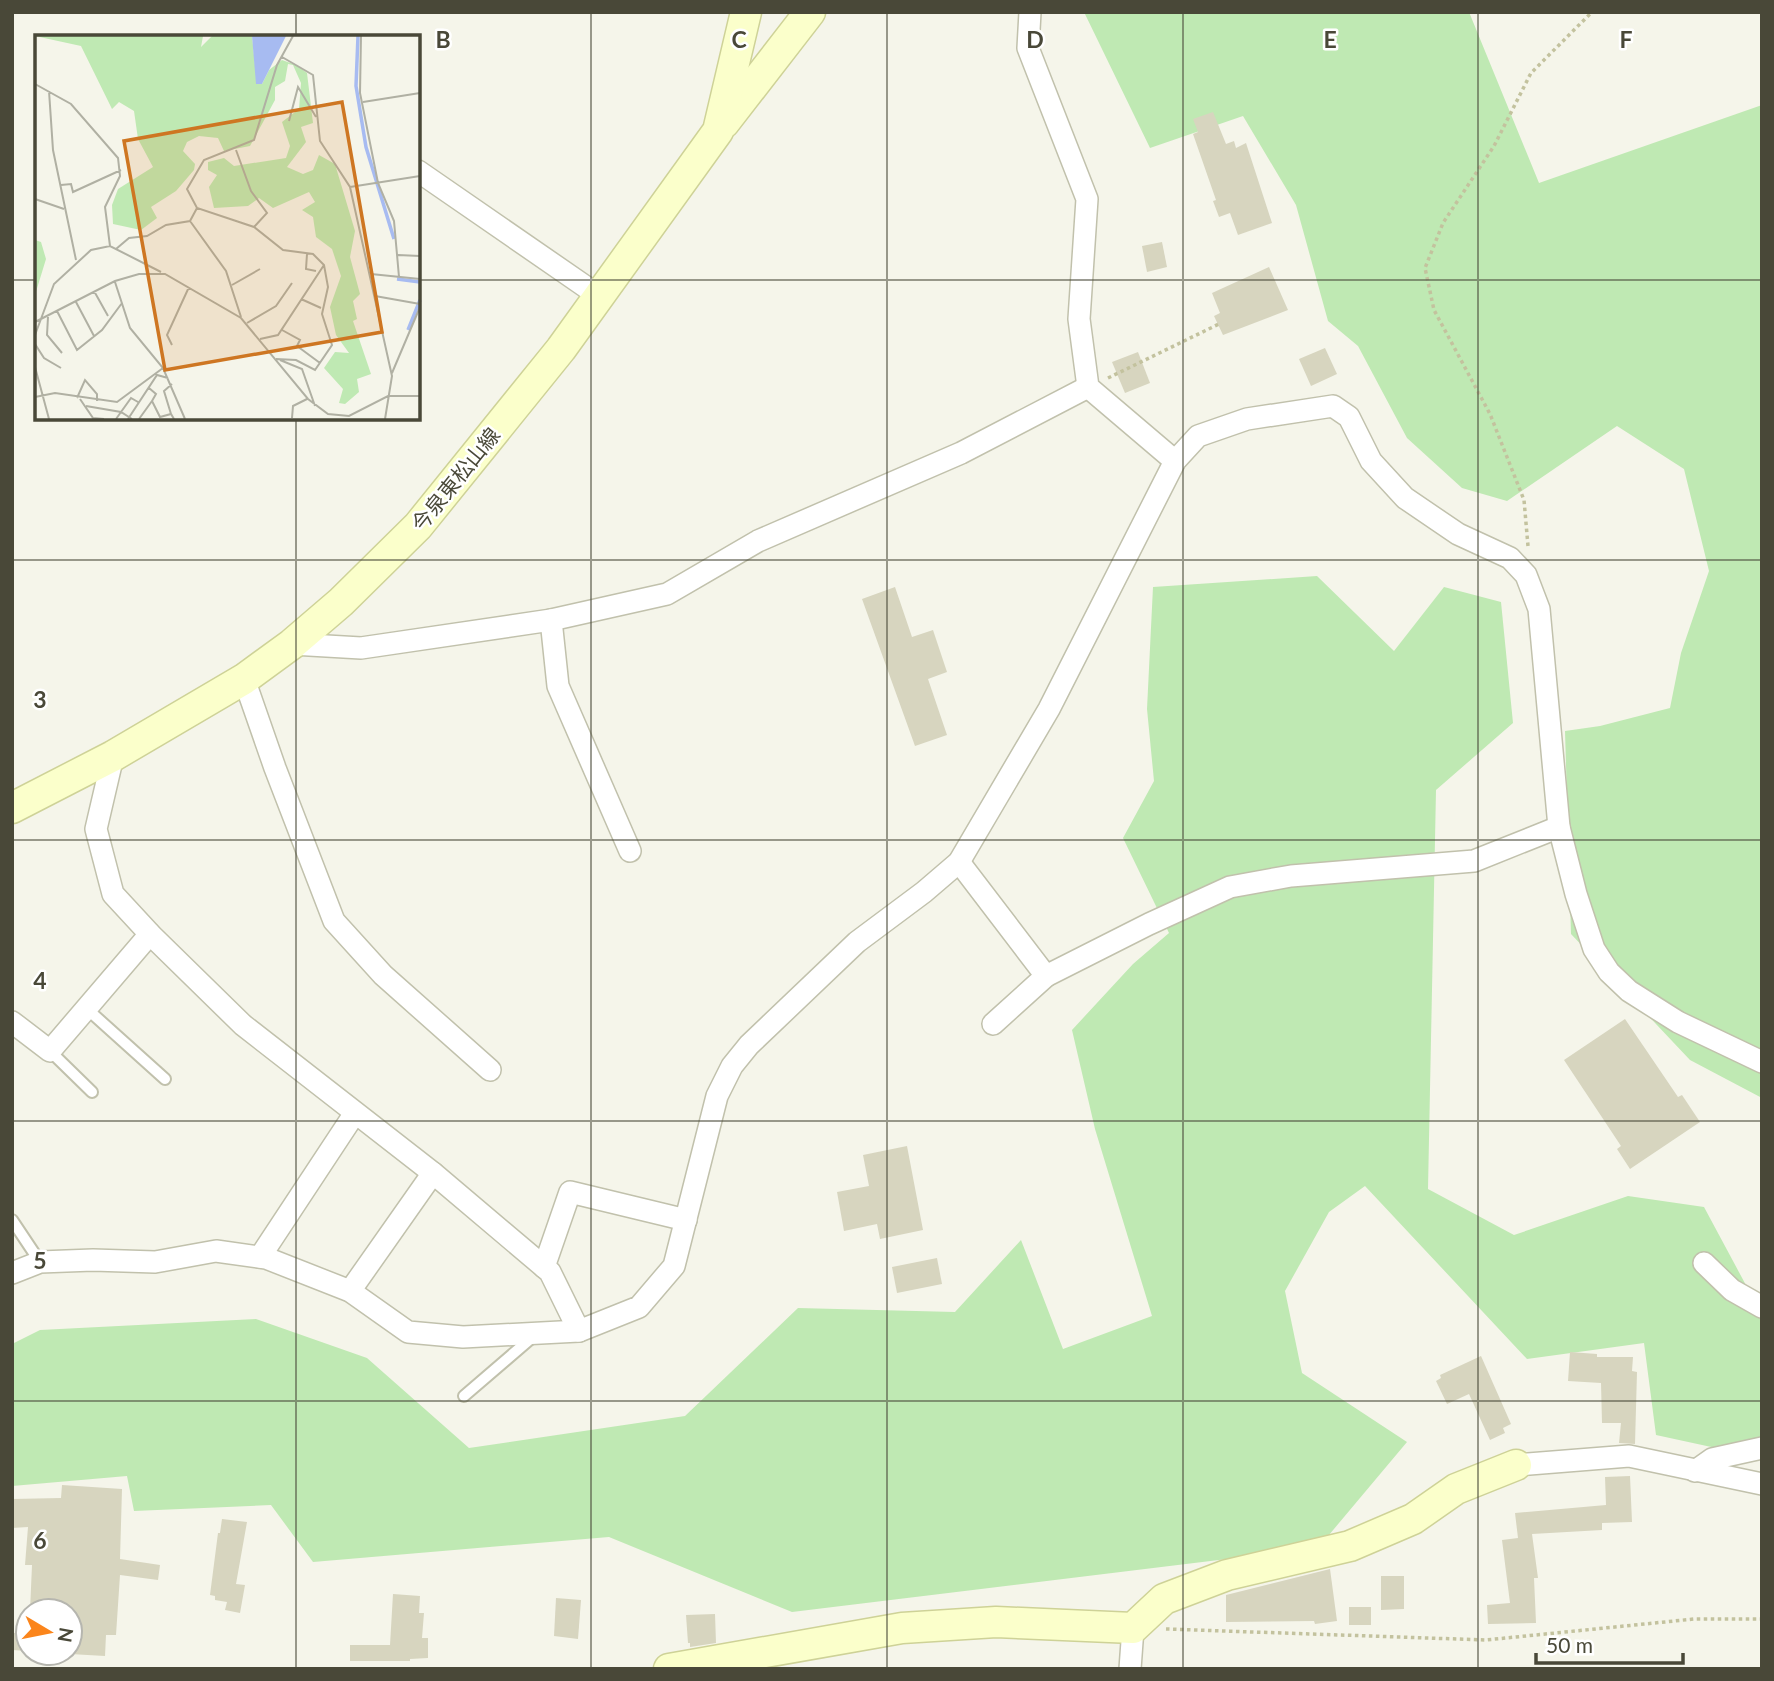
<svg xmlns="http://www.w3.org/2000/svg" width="1774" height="1681" font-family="Lato,'Noto Sans JP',sans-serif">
  <rect width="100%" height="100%" fill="#f5f5ea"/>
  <g fill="#bfe9b3">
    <path d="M1084 12H1469L1539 183 1762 105V1098L1690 1060 1571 934 1565 731 1600 726 1670 708 1681 653 1709 571 1684 469 1617 426 1507 501 1462 488 1407 438 1358 346 1328 321 1296 205 1243 116 1150 148Z"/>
    <path d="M1317 576 1394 651 1444 587 1501 602 1513 723 1436 790 1428 1189 1514 1235 1628 1196 1704 1207 1762 1315V1458L1656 1435 1644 1343 1527 1359 1365 1186 1329 1212 1285 1291 1302 1373 1407 1442 1318 1548 792 1612 609 1537 313 1562 271 1505 134 1511 127 1476 12 1486V1344L40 1330 256 1319 367 1358 469 1448 685 1416 798 1308 955 1312 1021 1240 1063 1349 1152 1316 1095 1129 1072 1030 1133 964 1169 933 1123 838 1154 781 1147 709 1153 587Z"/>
  </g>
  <g fill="#d7d5bf">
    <path d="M1213 112 1226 144 1234 141 1236 148 1246 143 1272 223 1238 235 1230 213 1219 217 1213 201 1216 200 1193 134 1198 132 1193 119Z"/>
    <path d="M1162 242 1167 267 1147 272 1142 246Z"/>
    <path d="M1269 267 1288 310 1223 335 1214 316 1220 313 1212 293Z"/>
    <path d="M1325 348 1337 374 1311 386 1299 359Z"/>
    <path d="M1138 352 1150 383 1125 393 1112 362Z"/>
    <path d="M895 587 912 637 933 630 947 672 928 679 947 735 915 746 862 599Z"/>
    <path d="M1625 1019 1678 1097 1682 1095 1700 1122 1630 1169 1617 1149 1621 1146 1564 1060Z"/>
    <path d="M907 1146 923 1230 880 1239 877 1224 844 1231 837 1192 869 1186 863 1155Z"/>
    <path d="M937 1258 942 1284 897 1293 892 1267Z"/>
    <path d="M1570 1352 1597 1354V1357H1633L1632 1371 1637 1372 1635 1444 1619 1443 1621 1423H1602L1601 1383 1568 1381Z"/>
    <path d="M1481 1356 1511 1424 1503 1428 1505 1433 1490 1440 1469 1394 1447 1404 1436 1381 1441 1378 1440 1375Z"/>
    <path d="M1630 1476 1632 1522 1602 1523V1530L1532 1534 1538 1578H1534L1536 1623 1488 1624 1487 1605 1510 1603 1502 1540 1518 1538 1515 1513 1606 1505 1605 1477Z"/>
    <path d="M62 1485 122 1489 120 1559 160 1565 158 1580 120 1575 116 1635H106L105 1656 70 1654V1611H30L32 1565H25L28 1527 12 1528V1499L61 1498Z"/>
    <path d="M222 1519 247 1522 236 1584 245 1585 240 1613 225 1610 227 1602 215 1600V1596L210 1595 218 1533H220Z"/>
    <path d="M1330 1569 1337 1621 1315 1624 1314 1621 1226 1622V1595Z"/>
    <path d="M1381 1576H1404V1609L1381 1610Z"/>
    <path d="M393 1594 420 1596 419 1613H424L422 1638H428V1658L410 1659V1661H350V1645H390Z"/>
    <path d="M556 1598 581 1600 578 1639 554 1636Z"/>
    <rect x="1349" y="1607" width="22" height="18"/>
    <path d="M715 1614 716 1643 690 1647V1643H688L686 1615Z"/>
    <path d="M12 1633H28V1651L12 1650Z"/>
  </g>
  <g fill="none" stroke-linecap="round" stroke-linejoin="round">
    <defs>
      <g id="lane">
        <path d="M86 1008 165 1079"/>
        <path d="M50 1051 92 1092"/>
        <path d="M12 1220 40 1262"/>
        <path d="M464 1396 535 1335"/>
      </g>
      <g id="street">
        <path d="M1030 12 1028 48 1087 199 1079 319 1088 387 1175 461"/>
        <path d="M418 171 599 296"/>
        <path d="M551 620 558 686 630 851"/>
        <path d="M292 644 361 648 551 620 667 594 758 541 961 453 1088 387"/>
        <path d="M244 679 275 768 334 921 383 975 490 1070"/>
        <path d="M113 756 96 829 113 894 150 934 243 1025 433 1173 550 1272 579 1331"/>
        <path d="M959 862 1046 976 1149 924 1230 887 1291 876 1474 861 1559 827"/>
        <path d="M12 1022 50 1051 150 934"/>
        <path d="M993 1024 1046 976"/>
        <path d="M260 1257 355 1113"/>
        <path d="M1704 1263 1732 1290 1762 1307"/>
        <path d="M544 1267 570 1192 686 1220"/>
        <path d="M12 1273 40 1262 93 1260 155 1262 216 1251 266 1258 350 1291 408 1332 463 1337 579 1331 639 1307 674 1266 717 1096 732 1066 749 1045 857 942 924 892 959 862 1049 709 1175 461 1198 436 1247 419 1333 406 1349 417 1371 461 1405 498 1458 534 1510 558 1526 575 1539 609 1559 827 1576 894 1594 949 1609 972 1629 991 1678 1022 1762 1062"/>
        <path d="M350 1291 433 1173"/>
        <path d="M1516 1465 1629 1456 1762 1484"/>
        <path d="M1695 1471 1712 1459 1762 1448"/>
        <path d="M1130 1669 1133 1628"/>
      </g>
      <g id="secondary">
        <path d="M724 123 810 12"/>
        <path d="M12 808 113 756 244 679 292 644 341 602 418 526 561 349 718 131 746 12"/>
        <path d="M669 1669 902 1628 996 1622 1133 1628 1164 1599 1227 1575 1350 1546 1413 1519 1456 1489 1516 1465"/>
      </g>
    </defs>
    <use href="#lane" stroke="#c1c1ac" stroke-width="14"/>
    <use href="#street" stroke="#c1c1ac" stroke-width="24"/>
    <use href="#secondary" stroke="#ced297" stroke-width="33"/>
    <g stroke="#c3c29e" stroke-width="3.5" stroke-dasharray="3.5 3.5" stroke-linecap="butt">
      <path d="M1108 378 1219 324"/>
      <path d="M1528 546 1524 500 1490 414 1434 310 1425 268 1443 223 1494 146 1531 73 1592 12"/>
      <path d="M1166 1629 1486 1640 1694 1619H1762"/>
    </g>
    <use href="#lane" stroke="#fff" stroke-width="10"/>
    <use href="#street" stroke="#fff" stroke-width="21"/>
    <use href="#secondary" stroke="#fbffcb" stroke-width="30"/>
  </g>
  <path fill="none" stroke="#494838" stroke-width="2" stroke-opacity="0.55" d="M296 12V37M591 12V1669M887 12V1669M1183 12V1669M1478 12V1669M12 280H37M418 280H1762M296 418V1669M12 560H1762M12 840H1762M12 1121H1762M12 1401H1762"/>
  <g text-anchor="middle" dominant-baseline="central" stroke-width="5" stroke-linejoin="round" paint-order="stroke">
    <g font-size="21" fill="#494838" stroke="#fff">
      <text transform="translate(455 479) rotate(-51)">今泉東松山線</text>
    </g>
  </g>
  <g transform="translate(35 35)">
    <rect width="385" height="385" fill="#f5f5ea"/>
    <path d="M0 1H168L166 12 177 1H217L222 49H227L234 35 247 25 261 30 272 38 278 88 266 92 271 107 252 132 268 139 278 135 284 120 300 129 320 196 315 222 325 259 318 266 322 284 318 286 336 339 322 344 324 357 310 369 304 368 308 354 289 333 300 317 314 318 301 300 295 272 306 241 297 214 281 202 278 182 267 175 280 167 274 157 238 173 224 163 213 171 179 173 174 152 182 140 173 135V127L189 123 199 131 251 123 255 111 247 87 264 74 266 48 258 30 253 29 250 46 240 52V65L215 111 189 116 183 103 164 101 152 107 148 116 160 129 159 135 141 156 116 172 122 183 106 195 78 189 77 170 83 154 118 132 103 104 99 76 84 67 77 74 46 11ZM0 205 6 207 11 224 0 260Z" fill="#bfe9b3"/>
    <path d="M217 1H251L227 49H221Z" fill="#a7bbf1"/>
    <path fill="none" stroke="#a7bbf1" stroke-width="3.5" d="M323 1 321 51 331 112 359 204M362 244 385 247M373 295 385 265"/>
    <path fill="none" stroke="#b0b0a3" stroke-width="2" d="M326 1 325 58 343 148 359 186 364 242M247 22 278 40 285 106 315 152 357 341 350 384M0 49 36 69 83 123 85 141 70 172 75 211M14 56 18 115 41 225M328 67 385 58M254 86 263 52 281 82M201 115 216 156 232 178 219 192M26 150 36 149 38 157 86 135M315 152 385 141M0 164 29 174M155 186 191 236 206 282M81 214 94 203 112 201 131 190 155 186 162 173M272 219 271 234 281 236M363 220 385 221M336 239 385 244M80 247 95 293 128 333 150 384M197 250 225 234M59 256 73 281M340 261 385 269M266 264 286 273M41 267 59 301M22 276 42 315 67 295 87 268M13 282 12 300 27 318M0 287 80 246 104 239H130L206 283 273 364 293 379 314 381 353 361H385M212 288 241 271 257 248M247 295 265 305 262 311 285 328M0 300 19 249 56 215 75 211 126 237M225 304 243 300 289 230M0 309 9 323 26 333M137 310 132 300 154 252M241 324 261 325 280 335 297 310 287 279 293 252 289 230 278 219 248 215 219 192 162 173 152 154 169 125 219 105 242 30 258 1M245 325 267 334 280 371M0 332 14 384M357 338 385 272M114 353 121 359 117 366 125 382 136 379 139 384M0 362 20 358 82 367 128 333M42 363 50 345 62 359V366M45 364 58 383 69 384M51 371 86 377 97 384M136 379 129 356 137 349M257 383 258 371 272 364M81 384 96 363 103 367M93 384 122 340 133 343M104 384 117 366"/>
    <path fill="#ce7622" fill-opacity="0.15" stroke="#ce7622" stroke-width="3.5" d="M307 67 347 297 130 335 89 106Z"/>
    <rect width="385" height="385" fill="none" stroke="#494838" stroke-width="3.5"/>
  </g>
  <g font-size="23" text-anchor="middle" font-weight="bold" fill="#494838" stroke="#fff" stroke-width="5" stroke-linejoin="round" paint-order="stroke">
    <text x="443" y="48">B</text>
    <text x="739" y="48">C</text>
    <text x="1035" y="48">D</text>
    <text x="1330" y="48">E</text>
    <text x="1626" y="48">F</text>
    <text x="40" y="708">3</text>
    <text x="40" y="989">4</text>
    <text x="40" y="1269">5</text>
    <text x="40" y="1549">6</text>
  </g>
  <rect width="1774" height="1681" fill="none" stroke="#494838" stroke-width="28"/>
  <g transform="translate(49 1632) rotate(100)"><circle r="33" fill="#ffffff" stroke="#b6b6af" stroke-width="2"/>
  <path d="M0-5L12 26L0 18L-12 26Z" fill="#fb851b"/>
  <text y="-10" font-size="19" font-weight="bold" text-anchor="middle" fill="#494838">N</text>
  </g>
  <path d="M1536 1653v10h147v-10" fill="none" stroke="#494838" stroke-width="3.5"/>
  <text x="1546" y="1653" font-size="21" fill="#494838" stroke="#ffffff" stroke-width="5" paint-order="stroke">50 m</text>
</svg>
